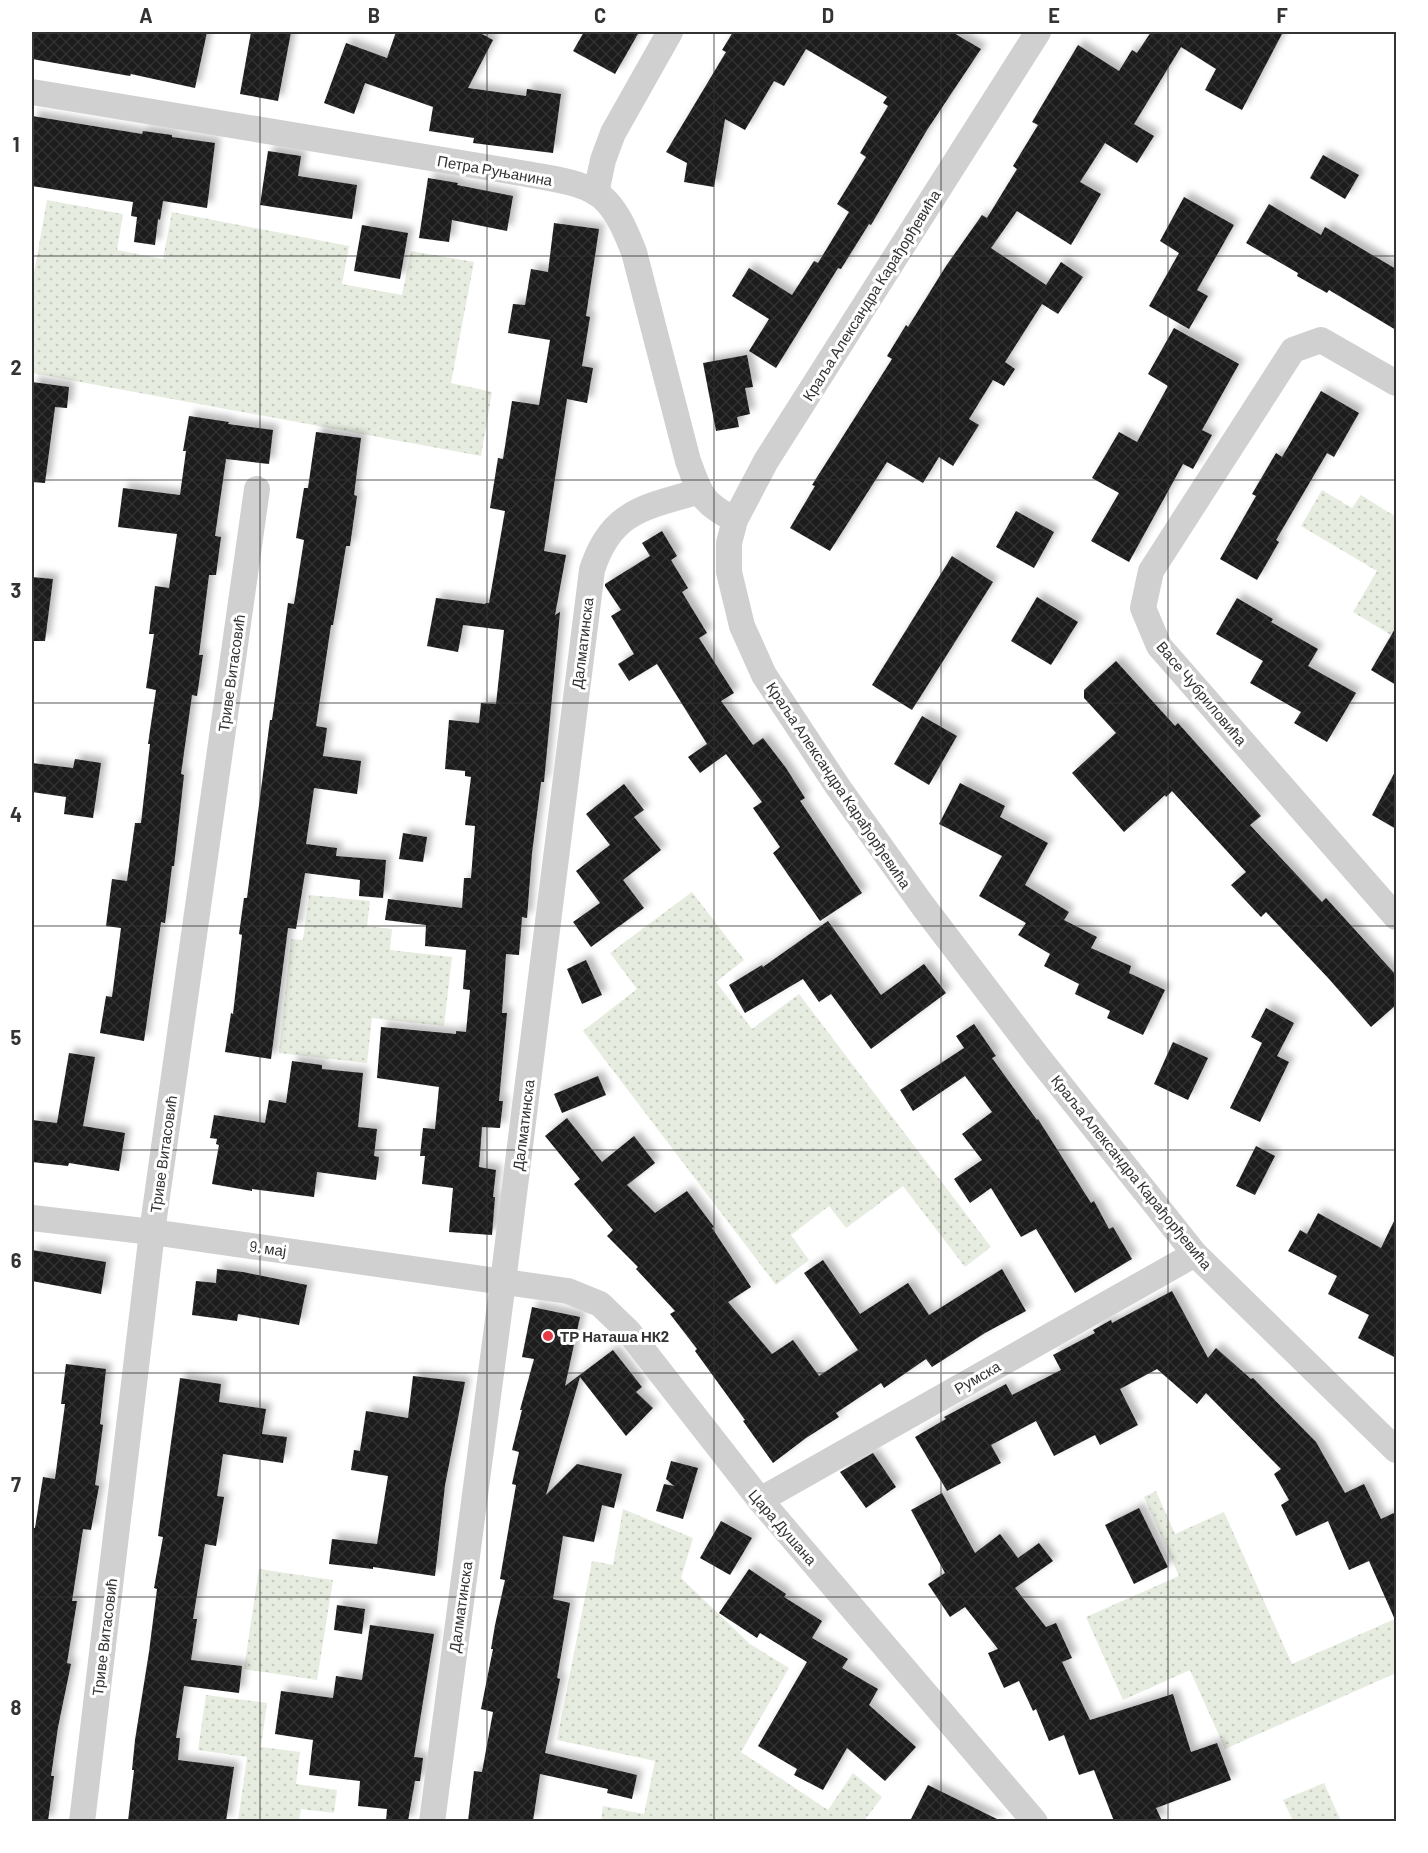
<svg xmlns="http://www.w3.org/2000/svg" width="1428" height="1853" font-family="Barlow,sans-serif">
  <defs>
    <pattern id="park-dots" width="8" height="8" patternUnits="userSpaceOnUse" patternTransform="scale(1.5)"><rect width="8" height="8" fill="#e6ecdf"/><path d="M2 2h.1M6 6h.1" fill="none" stroke="#c6cbc0" stroke-width="1.8" stroke-linecap="round"/></pattern>
    <pattern id="building-cross-hatch" width="8" height="8" patternUnits="userSpaceOnUse" patternTransform="scale(1.5)"><rect width="8" height="8" fill="#1a1a1a"/><path d="M0 0l8 8M0 8l8-8" fill="none" stroke="#333"/></pattern>
    <filter id="shadow"><feDropShadow dx="5.5" dy="-5.5" stdDeviation="3" flood-color="#0004"/></filter>
  </defs>
  <rect width="100%" height="100%" fill="#fff"/>
  <g fill="url(#park-dots)">
    <path d="M47 200 123 214 117 250 163 259 172 212 349 246 342 284 402 295 411 251 474 262 451 383 492 392 481 456 32 373V285Z"/>
    <path d="M1322 490 1352 508 1361 495 1396 517V638L1353 612 1377 571 1301 526Z"/>
    <path d="M692 892 744 960 716 982 752 1029 799 994 991 1247 965 1267 903 1186 846 1228 829 1206 791 1235 809 1260 776 1285 583 1031 637 989 610 953Z"/>
    <path d="M309 895 370 901 367 926 392 929 390 950 452 957 444 1026 372 1018 367 1063 279 1053 291 939 303 940Z"/>
    <path d="M1156 1491 1175 1534 1224 1512 1292 1664 1395 1619 1396 1673 1225 1749 1190 1670 1123 1700 1086 1617 1179 1576 1144 1497Z"/>
    <path d="M623 1509 693 1538 681 1578 750 1644 789 1668 741 1752 828 1810 853 1773 882 1797 864 1821H601L603 1806 644 1814 655 1761 557 1740 592 1561 613 1565Z"/>
    <path d="M259 1569 333 1580 317 1680 244 1669Z"/>
    <path d="M206 1695 267 1703 261 1747 300 1752 296 1784 337 1790 334 1813 301 1809 299 1821H238L247 1757 198 1750Z"/>
    <path d="M1324 1783 1341 1821H1293L1283 1800Z"/>
  </g>
  <g fill="url(#building-cross-hatch)" filter="url(#shadow)">
    <path d="M32 32H207L195 88 131 74 130 76 32 59Z"/>
    <path d="M251 32H291L278 101 240 94Z"/>
    <path d="M396 32H478L493 40 468 88 526 96 527 89 561 94 553 153 473 143 474 138 429 131 433 107 365 83 354 114 324 103 346 43 387 58Z"/>
    <path d="M584 32H639L615 74 573 51Z"/>
    <path d="M733 32H952L981 49 927 130 871 225 869 224 841 269 838 268 776 368 749 351 769 319 732 296 749 268 792 295 814 261 818 263 849 212 837 204 866 157 860 153 888 106 883 103 887 97 806 49 784 86 774 81 745 130 725 119 714 187 684 182 687 163 666 152 726 52 722 50Z"/>
    <path d="M1151 32H1283L1242 110 1205 90 1216 69 1181 47 1134 124 1154 136 1137 163 1105 143 1080 182 1101 194 1071 245 1017 211 991 248 1046 285 1061 262 1083 277 1058 314 1042 304 1005 362 1015 369 1004 386 993 380 969 419 979 425 953 466 939 457 923 483 887 462 830 551 790 528 815 486 812 485 892 359 887 356 906 325 908 327 946 266 982 215 987 218 1017 169 1013 166 1038 125 1032 122 1078 45 1119 71 1132 50 1137 53Z"/>
    <path d="M32 116 142 134 143 131 172 135V137L215 143 207 208 163 201 160 220 158 219 155 245 134 242 137 217 131 216 133 202 32 186Z"/>
    <path d="M268 151 301 156 298 176 357 185 352 219 260 205Z"/>
    <path d="M1323 155 1359 175 1345 199 1310 178Z"/>
    <path d="M428 178 458 183 457 185 513 196 507 231 452 220 449 242 419 238Z"/>
    <path d="M1184 197 1234 225 1197 290 1208 296 1189 329 1149 306 1179 253 1160 241Z"/>
    <path d="M1269 204 1321 235 1325 227 1396 269V330L1329 290 1327 293 1297 276 1298 273 1246 243Z"/>
    <path d="M554 223 599 229 586 316 590 317 582 366 593 368 587 403 567 399 544 551 566 555 555 615 560 612 544 782H541L532 853 527 918 522 917 519 955 506 954 502 1013H507L499 1101H503L500 1128 482 1127 479 1167 496 1170 493 1197H495L492 1235 449 1232 453 1188 422 1184 425 1156H420L423 1128 435 1129 439 1087 377 1078 381 1027 456 1034V1031L466 1032 470 990 463 989 466 950 425 946 426 925 385 920 388 899 462 908 464 878H471L475 826 465 825 471 777 465 776V771L445 769 449 720 479 723 481 703 496 704 504 630 463 625 458 652 427 646 436 598 485 604 486 603H489L505 511 490 508 498 458 503 459 512 401 539 405 550 340 508 333 513 304 525 305 531 269 548 272Z"/>
    <path d="M362 225 408 233 400 279 354 271Z"/>
    <path d="M1174 328 1239 364 1202 430 1212 435 1193 469 1183 464 1129 562 1091 541 1119 493 1092 478 1119 432 1137 442 1168 386 1148 374Z"/>
    <path d="M747 355 753 387 745 388 750 414 737 417 739 427 716 431 703 363Z"/>
    <path d="M32 382 69 387 67 408 55 407 45 483 32 482Z"/>
    <path d="M1321 391 1359 413 1334 457 1327 453 1276 540 1279 542 1257 580 1220 559 1256 496 1252 494 1276 453 1282 457Z"/>
    <path d="M189 416 229 422 228 424 273 430 269 464 226 459 215 536 221 537 216 575H209L199 655H203L197 696 192 695 181 774 184 775 174 866H172L165 923 161 922 144 1041 100 1033 106 996 112 997 121 928 106 926 112 879 127 881 135 823H141L150 744H148L156 690 146 688 154 634H149L155 586 169 588 177 534 118 527 123 488 180 495 186 451H183Z"/>
    <path d="M316 432 361 438 354 495 357 496 350 546H346L333 625H331L316 726 327 728 323 756 361 761 357 794 314 788 306 844 337 848 336 856 386 860 383 898 359 896 360 880 305 873 296 929 288 928 271 1059 225 1052 231 1013 233 1014 242 935 239 934 244 898H247L270 720H272L288 603 294 604 304 540 296 538 304 488H308Z"/>
    <path d="M1016 511 1054 532 1034 568 996 547Z"/>
    <path d="M662 531 677 556 671 560 688 588 682 592 707 633 699 638 734 693 721 701 753 745 763 738 786 768 805 798 800 801 862 893 820 921 773 853 780 847 753 808 762 802 726 754 700 773 688 757 707 744 657 664 629 681 618 664 634 654 611 616 621 610 605 586V584L650 556 642 543Z"/>
    <path d="M952 556 993 582 912 710 872 685Z"/>
    <path d="M32 577 53 579 45 641H32Z"/>
    <path d="M1037 597 1078 622 1051 665 1011 641Z"/>
    <path d="M1237 598 1273 619 1271 622 1318 649 1308 666 1356 693 1327 742 1294 723 1301 712 1250 683 1263 661 1216 634Z"/>
    <path d="M1396 627V685L1371 670Z"/>
    <path d="M1116 661 1175 726 1178 723 1261 816 1250 825 1322 902 1326 898 1396 975V1005L1371 1027 1329 979 1266 912 1261 917 1231 885 1246 872 1172 791 1166 797 1165 795 1124 832 1072 773 1116 733 1084 698V690Z"/>
    <path d="M922 716 957 736 929 785 894 764Z"/>
    <path d="M75 759 101 763 93 818 64 814 66 797 32 792V763L73 768Z"/>
    <path d="M1396 770V829L1372 815Z"/>
    <path d="M960 783 1005 806 1000 817 1048 843 1025 885 1069 912 1064 920 1097 937 1091 948 1131 966 1129 973 1165 990 1143 1035 1107 1018 1110 1011 1075 994 1079 984 1044 966 1050 954 1018 935 1026 923 979 896 1002 856 939 824Z"/>
    <path d="M624 784 644 810 634 817 661 850 623 880 644 908 591 947 573 922 600 903 576 871 610 845 586 814Z"/>
    <path d="M403 833 427 837 423 862 399 859Z"/>
    <path d="M828 921 881 995 924 964 946 993 871 1049 831 994 819 1002 803 979 745 1013 729 985 762 965 763 967Z"/>
    <path d="M586 960 602 995 582 1004 567 969Z"/>
    <path d="M1266 1008 1294 1023 1277 1056 1289 1062 1260 1122 1230 1108 1262 1043 1251 1037Z"/>
    <path d="M974 1024 996 1056 992 1058 1037 1120 1038 1119 1091 1203 1094 1201 1109 1229 1113 1227 1132 1259 1075 1293 1036 1229 1021 1237 991 1188 970 1203 954 1179 982 1160 962 1134 992 1112 965 1076 913 1111 900 1090 964 1048 956 1036Z"/>
    <path d="M1173 1042 1208 1058 1188 1100 1154 1084Z"/>
    <path d="M69 1053 95 1057 83 1126 125 1133 119 1171 69 1163 68 1166 32 1162V1120L57 1123Z"/>
    <path d="M292 1061 322 1065V1069L363 1073 358 1127 377 1129 374 1156 379 1157 376 1180 317 1172 314 1197 252 1189V1191L212 1184 219 1145 216 1144 217 1139 210 1138 214 1115 265 1123 269 1100 286 1103Z"/>
    <path d="M598 1076 606 1095 562 1113 554 1094Z"/>
    <path d="M567 1118 602 1162 634 1136 655 1163 627 1185 655 1213 687 1191 714 1227 712 1228 751 1287 728 1302 772 1354 793 1340 819 1376 858 1350 804 1273 823 1260 860 1314 908 1283 929 1315 1002 1269 1026 1311 985 1333 932 1367 926 1359 884 1388 881 1383 836 1413 839 1417 806 1438 773 1463 743 1421 745 1420 695 1351 697 1349 670 1314 675 1311 636 1269 638 1267 607 1236 613 1230 574 1184 580 1179 545 1136Z"/>
    <path d="M1256 1146 1275 1156 1255 1195 1236 1186Z"/>
    <path d="M1318 1213 1381 1248 1396 1217V1358L1358 1338 1369 1315 1328 1294 1337 1276 1288 1251 1300 1230 1307 1234Z"/>
    <path d="M32 1250 106 1262 101 1294 32 1281Z"/>
    <path d="M217 1269 243 1272 307 1285 299 1325 238 1314 237 1321 192 1315 196 1281 216 1283Z"/>
    <path d="M1172 1291 1208 1358 1216 1348 1251 1379 1253 1378 1316 1442 1345 1493 1364 1484 1381 1519 1396 1512V1622L1369 1561 1349 1570 1328 1521 1296 1536 1281 1505 1289 1500 1274 1474 1281 1469 1206 1393 1197 1404 1157 1369 1120 1389 1138 1425 1100 1445 1095 1435 1054 1456 1036 1421 991 1445 1001 1463 947 1491 915 1437 946 1419 944 1417 1006 1384 1012 1395 1061 1370 1053 1355 1095 1333 1093 1330 1111 1320 1112 1323Z"/>
    <path d="M532 1307 580 1317 565 1386 613 1350 642 1387 636 1392 653 1408 626 1436 580 1377 546 1495 577 1464 622 1474 614 1508 602 1505 594 1542 563 1536 553 1599 570 1603 557 1678 560 1679 545 1753 637 1775 632 1799 607 1793 608 1789 540 1774 533 1821H468L474 1771 482 1772 493 1712 481 1709 493 1649H491L495 1625 505 1580 500 1579 516 1485 512 1484 519 1452 512 1450 522 1410H520L534 1359 522 1357Z"/>
    <path d="M66 1364 106 1369 100 1424 103 1425 95 1485 99 1486 91 1530 83 1529 72 1601H77L67 1663 71 1664 58 1727 51 1776H54L48 1821H32V1528H35L43 1477 55 1479 65 1404H61Z"/>
    <path d="M413 1376 465 1382 445 1485 435 1576 373 1567V1569L329 1564 332 1539 377 1544 388 1476 351 1470 354 1450 360 1451 366 1411 408 1418Z"/>
    <path d="M180 1378 221 1384 219 1402 266 1409 262 1434 287 1437 283 1463 223 1454 217 1496 224 1497 216 1546 205 1544 193 1619H197L191 1660 242 1666 239 1693 184 1686 176 1738H180L178 1760 234 1767 226 1821H128L134 1770H132L135 1740 149 1652 157 1589 154 1588 163 1537 158 1536Z"/>
    <path d="M873 1453 896 1487 866 1508 840 1472Z"/>
    <path d="M671 1461 698 1468 683 1519 656 1511 664 1484 674 1486 666 1479Z"/>
    <path d="M942 1493 975 1553 1000 1534 1018 1558 1039 1543 1053 1561 1015 1588 1046 1627 1056 1623 1072 1658 1062 1662 1090 1720 1173 1694 1191 1752 1217 1743 1231 1780 1156 1808 1162 1821H1114L1094 1770 1079 1775 1064 1735 1049 1741 1036 1709 1033 1711 1019 1681 1004 1688 988 1653 998 1649 965 1607 950 1617 928 1584 945 1573 911 1510Z"/>
    <path d="M1139 1508 1168 1567 1134 1584 1105 1525Z"/>
    <path d="M721 1521 752 1538 730 1575 700 1558Z"/>
    <path d="M749 1569 786 1594 784 1597 822 1621 812 1638 848 1659 842 1668 878 1689 869 1705 916 1747 885 1781 847 1748 823 1790 794 1775 797 1769 758 1746 807 1662 760 1633 757 1638 719 1613Z"/>
    <path d="M337 1605 365 1609 362 1634 334 1630Z"/>
    <path d="M370 1625 434 1634 414 1757 423 1758 420 1781H415L408 1821H386L387 1809 358 1806 360 1781 309 1775 313 1740 275 1734 281 1691 333 1698 336 1676 362 1680Z"/>
    <path d="M928 1785 1001 1821H910Z"/>
  </g>
  <g fill="none" stroke-linecap="round" stroke-linejoin="round">
    <g stroke="#d0d0d0" stroke-width="26">
      <path d="M1038 32 766 461 735 520 729 543V572L742 626 764 675 838 787 923 906 1038 1057 1195 1254 1396 1450"/>
      <path d="M32 92 527 174C552 179 589 182 607 202 620 216 627 235 634 252L688 461C701 496 701 502 735 520"/>
      <path d="M596 193 603 160 613 133 670 32"/>
      <path d="M1396 383 1321 340 1293 350 1151 571 1143 608 1159 646 1396 917"/>
      <path d="M32 1218 152 1232 568 1291 600 1304 628 1331 760 1500 1035 1822"/>
      <path d="M760 1500 1195 1254"/>
      <path d="M82 1822 152 1232 257 489"/>
      <path d="M432 1822 503 1282 592 570C611 510 646 507 700 491"/>
    </g>
  </g>
  <path fill="none" stroke="#333" stroke-width="1.5" stroke-opacity="0.55" d="M260 32V1822M487 32V1822M714 32V1822M941 32V1822M1168 32V1822M32 256H1396M32 480H1396M32 703H1396M32 926H1396M32 1150H1396M32 1373H1396M32 1597H1396"/>
  <circle fill="#e63946" stroke="#fff" stroke-width="2" cx="548" cy="1336" r="6"/>
  <g text-anchor="middle" dominant-baseline="central" stroke-width="6" stroke-linejoin="round" paint-order="stroke">
    <g font-size="15" fill="#333" stroke="#fff">
      <text transform="translate(495 170) rotate(10)">Петра Руњанина</text>
      <text transform="translate(871 295) rotate(-58)">Краља Александра Карађорђевића</text>
      <text transform="translate(582 643) rotate(-83)">Далматинска</text>
      <text transform="translate(231 673) rotate(-82)">Триве Витасовић</text>
      <text transform="translate(1202 693) rotate(50)">Васе Чубриловића</text>
      <text transform="translate(839 785) rotate(56)">Краља Александра Карађорђевића</text>
      <text transform="translate(523 1125) rotate(-83)">Далматинска</text>
      <text transform="translate(163 1154) rotate(-82)">Триве Витасовић</text>
      <text transform="translate(1132 1172) rotate(51)">Краља Александра Карађорђевића</text>
      <text transform="translate(268 1248) rotate(8)">9. мај</text>
      <text transform="translate(977 1377) rotate(-30)">Румска</text>
      <text transform="translate(783 1527) rotate(49)">Цара Душана</text>
      <text transform="translate(460 1607) rotate(-82)">Далматинска</text>
      <text transform="translate(104 1637) rotate(-83)">Триве Витасовић</text>
    </g>
    <g font-size="15" font-weight="bold" fill="#333" stroke="#fff" text-anchor="start">
      <text x="560" y="1336">ТР Наташа НК2</text>
    </g>
  </g>
  <rect width="1428" height="1853" fill="none" stroke="#ffffff" stroke-width="66"/>
  <rect x="33" y="33" width="1362" height="1787" fill="none" stroke="#333" stroke-width="2"/>
  <g font-size="20" text-anchor="middle" font-weight="bold" fill="#333">
    <text x="146" y="23">A</text>
    <text x="374" y="23">B</text>
    <text x="600" y="23">C</text>
    <text x="828" y="23">D</text>
    <text x="1054" y="23">E</text>
    <text x="1282" y="23">F</text>
    <text x="16" y="152">1</text>
    <text x="16" y="375">2</text>
    <text x="16" y="598">3</text>
    <text x="16" y="822">4</text>
    <text x="16" y="1045">5</text>
    <text x="16" y="1268">6</text>
    <text x="16" y="1492">7</text>
    <text x="16" y="1715">8</text>
  </g>
</svg>
